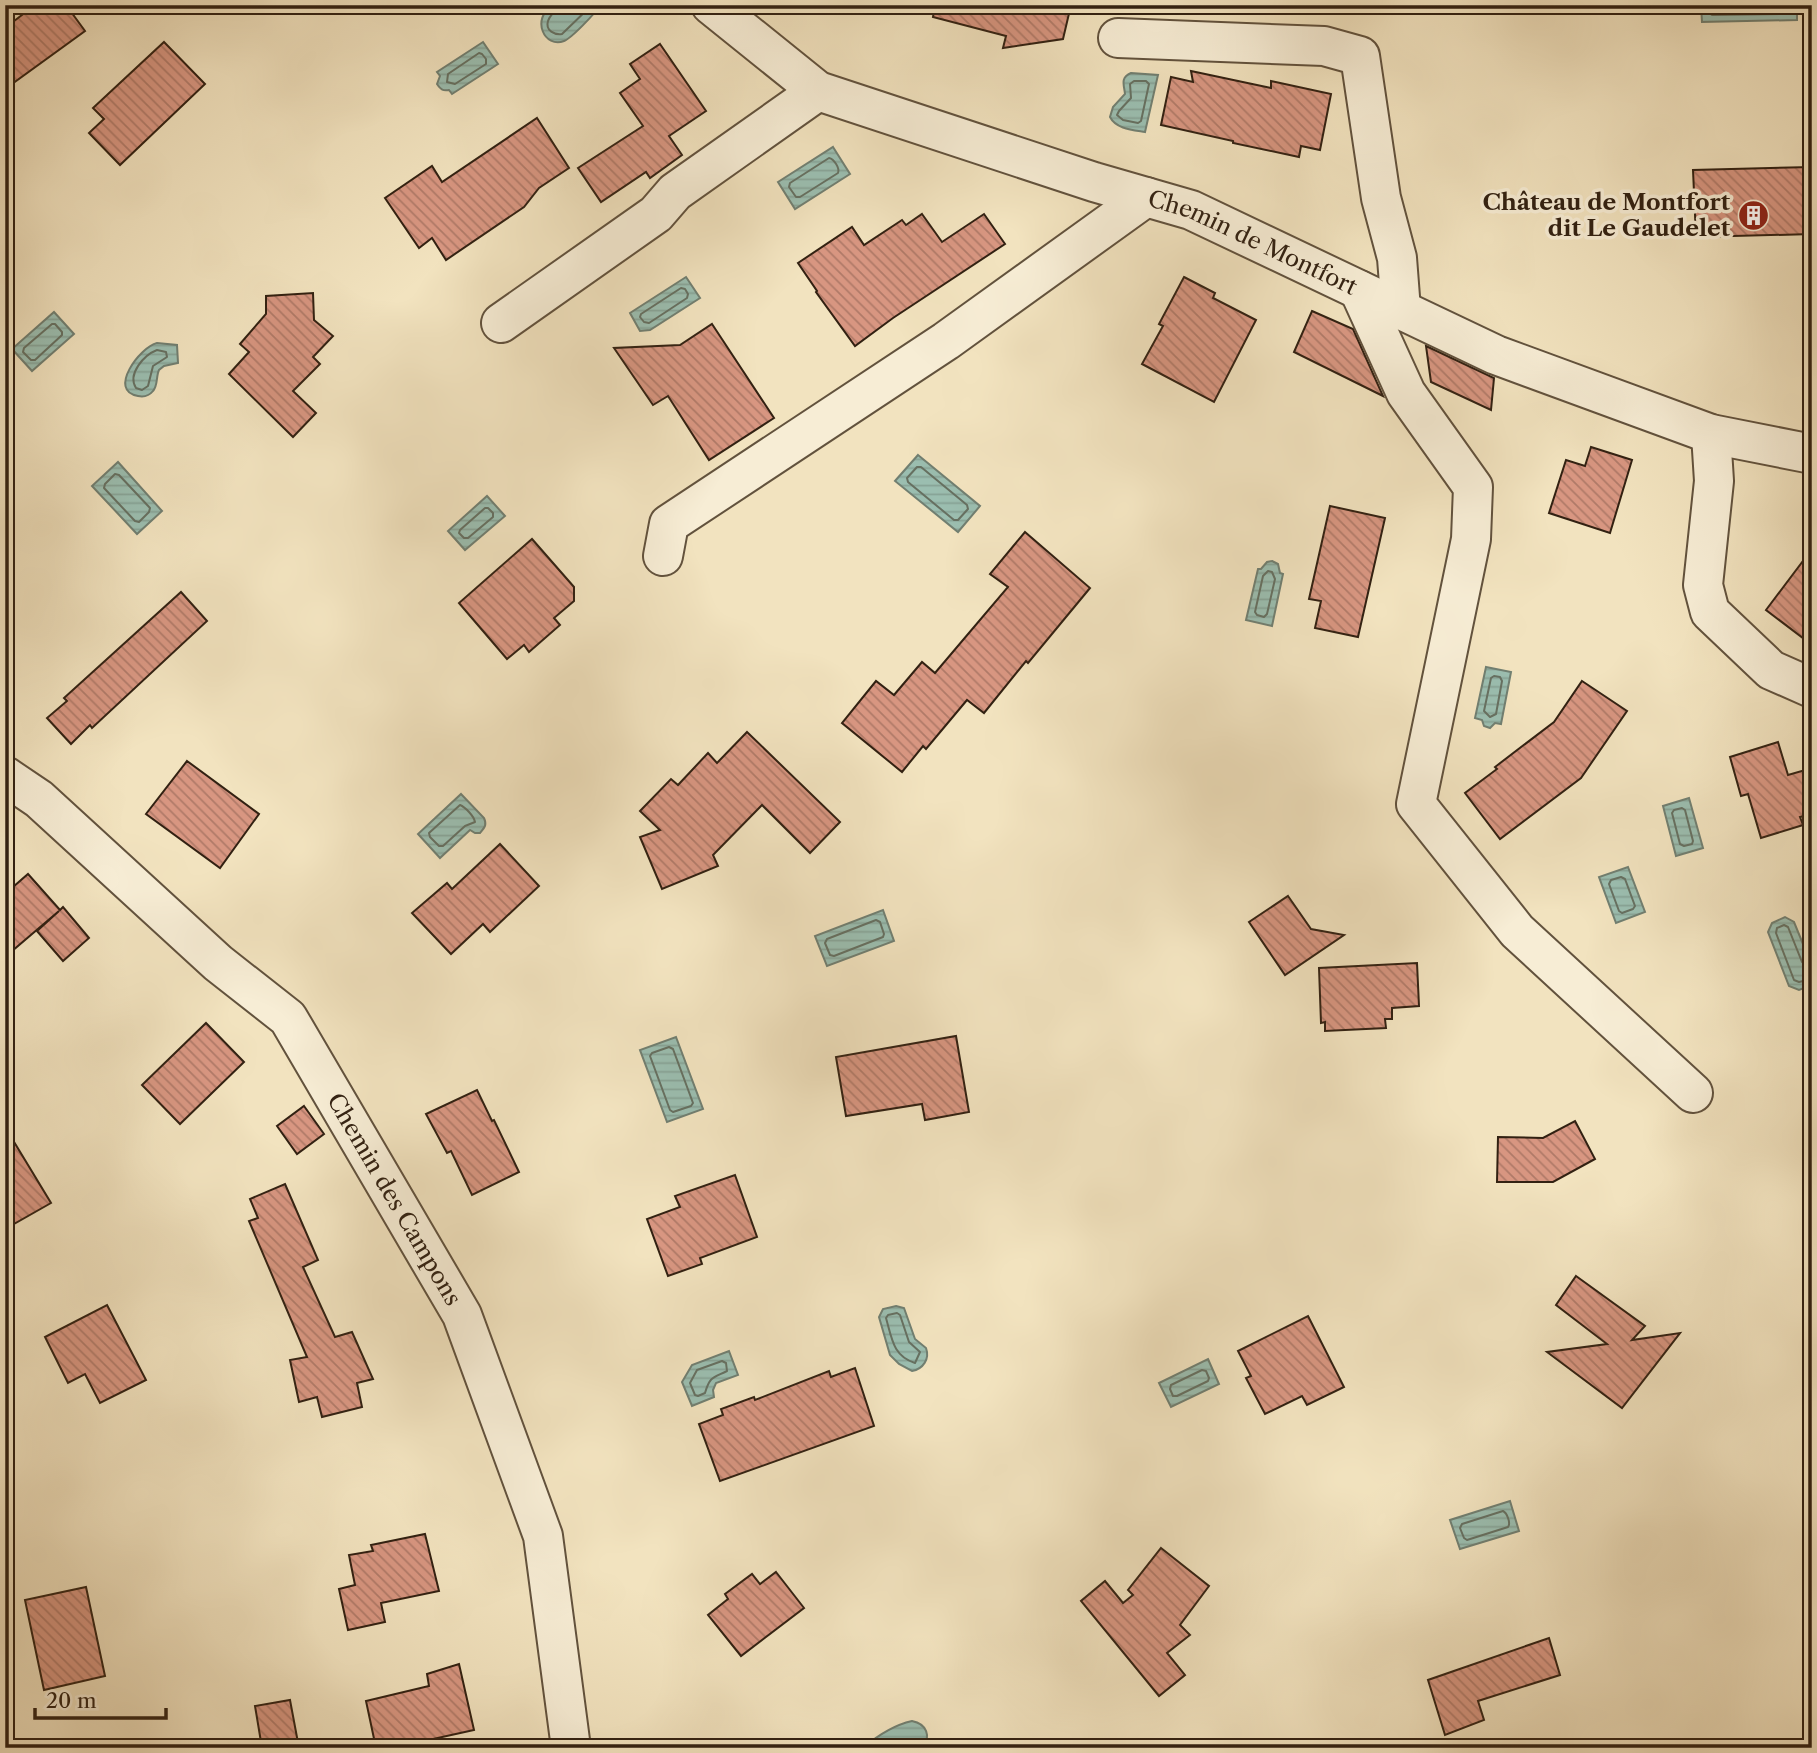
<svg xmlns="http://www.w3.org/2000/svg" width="1817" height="1753" font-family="'Libre Caslon Text',serif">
  <defs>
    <pattern id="water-rules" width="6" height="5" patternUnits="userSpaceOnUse" patternTransform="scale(1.75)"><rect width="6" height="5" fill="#9bbeb0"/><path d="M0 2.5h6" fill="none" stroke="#86a396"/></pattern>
    <pattern id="building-back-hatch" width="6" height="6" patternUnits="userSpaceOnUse" patternTransform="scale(1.75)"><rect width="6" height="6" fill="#d89681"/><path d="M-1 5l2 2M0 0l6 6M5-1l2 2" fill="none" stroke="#b07a68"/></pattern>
  </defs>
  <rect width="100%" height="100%" fill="#f2e3bf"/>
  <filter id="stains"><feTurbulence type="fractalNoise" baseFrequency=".00286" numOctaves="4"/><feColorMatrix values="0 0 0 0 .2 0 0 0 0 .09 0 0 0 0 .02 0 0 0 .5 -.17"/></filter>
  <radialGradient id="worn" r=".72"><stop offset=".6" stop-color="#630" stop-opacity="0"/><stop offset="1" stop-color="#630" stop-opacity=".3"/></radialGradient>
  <g fill="url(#water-rules)" stroke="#717f71" stroke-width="2">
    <path d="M553 5H601C595 13 572 38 564 41 545 49 530 19 553 5Z"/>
    <path d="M1701 5H1797V20L1702 22Z"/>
    <path d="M483 42 498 64 452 94 449 90C443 91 441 90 437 84L440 76 437 72Z"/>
    <path d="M1131 73 1158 75 1145 132C1133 130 1116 129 1110 117L1113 107 1125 94C1124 84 1120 78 1131 73Z"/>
    <path d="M833 147 850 174 795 209 778 182Z"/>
    <path d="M686 277 700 298 650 330 640 331 630 313Z"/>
    <path d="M54 312 74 334 32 371 12 349Z"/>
    <path d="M157 343 177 345 178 363 164 366 159 370C156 376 158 386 153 391 149 396 143 397 138 396 107 391 140 347 157 343Z"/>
    <path d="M918 455 980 506 958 532 895 481Z"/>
    <path d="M118 462 162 511 137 534 92 486Z"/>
    <path d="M487 496 505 516 465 550 448 531Z"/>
    <path d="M1272 561 1278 564 1280 573 1283 574 1272 626 1246 620 1258 569H1261L1267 562Z"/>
    <path d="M1486 667 1511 672 1501 724 1495 723 1490 728 1484 726 1482 720 1475 718Z"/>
    <path d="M461 794 484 818C487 825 485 827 480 833H475L470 830 440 858 418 834Z"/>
    <path d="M1689 798 1703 848 1676 856 1663 806Z"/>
    <path d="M1628 867 1645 912 1616 923 1599 877Z"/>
    <path d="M883 910 894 941 827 966 815 936Z"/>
    <path d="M1785 917 1794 922 1812 966V985L1799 990 1789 986 1768 932 1772 923Z"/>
    <path d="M676 1037 703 1109 667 1122 640 1050Z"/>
    <path d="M896 1306 904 1308 915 1339 926 1348C930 1359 923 1369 912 1371L899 1364 890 1355 879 1317 883 1309Z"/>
    <path d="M729 1351 738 1375 716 1383 713 1390 714 1397 692 1406 682 1382 692 1365Z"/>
    <path d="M1208 1359 1219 1384 1171 1407 1159 1383Z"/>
    <path d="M1510 1501 1519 1531 1460 1549 1450 1520Z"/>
    <path d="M912 1721C927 1724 931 1736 923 1748H863C877 1736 894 1725 912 1721Z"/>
  </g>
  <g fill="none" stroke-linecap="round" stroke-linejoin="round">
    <g stroke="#667061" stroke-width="2">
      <path d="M556 5C555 14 550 14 548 21 545 31 555 35 562 34L592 5"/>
      <path d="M1708 5 1709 13 1712 15 1787 14 1790 11V5"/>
      <path d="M479 53 482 54 486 59V64L455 84 447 82 448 74Z"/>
      <path d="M1134 81H1146L1149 84 1141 121 1138 123 1123 120 1117 115 1119 111 1131 98 1130 84Z"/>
      <path d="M829 158C834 159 840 168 838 173L800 197H796L789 187 790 183Z"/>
      <path d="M681 288 685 289 688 294 687 298 649 323 644 322 640 317 641 314Z"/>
      <path d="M52 324H55L62 332V335L35 360H31L23 352 24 348Z"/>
      <path d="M157 350 166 352 167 357 153 366 148 386 142 390 136 388C127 374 144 355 157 350Z"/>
      <path d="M917 467H921L967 505 968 509 958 520H954L908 482 907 478Z"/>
      <path d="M115 474 119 475 150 508 149 512 139 522 135 521 104 488 105 484Z"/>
      <path d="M485 508H488L493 513V517L468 538H464L459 533 460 530Z"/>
      <path d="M1268 571 1272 572 1275 579 1267 614 1264 617 1257 615 1255 612 1263 576Z"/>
      <path d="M1494 676 1500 677 1502 681 1496 714 1490 717 1484 711 1491 678Z"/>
      <path d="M460 805C465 807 474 816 475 822L465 826 443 846H439L430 837 429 833Z"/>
      <path d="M1682 808 1685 810 1693 841 1692 844 1684 846 1680 844 1672 813 1674 810Z"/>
      <path d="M1621 877 1625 879 1635 906 1633 909 1622 913 1619 911 1609 884 1611 880Z"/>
      <path d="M876 920 880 922 884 934 883 937 834 956 830 955 825 943 827 939Z"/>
      <path d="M1812 966 1806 965 1802 962 1788 927 1784 925 1777 928 1776 933 1794 980 1799 982 1812 979"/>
      <path d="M669 1047 673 1049 693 1103 691 1106 673 1112 670 1110 650 1056 652 1053Z"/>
      <path d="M897 1313 900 1315 909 1342 920 1352 915 1363C893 1356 892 1339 886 1318L888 1315Z"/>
      <path d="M722 1361 726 1363 727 1371C713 1378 710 1376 705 1393L698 1396 695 1395 690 1383 697 1370Z"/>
      <path d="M1202 1370 1206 1371 1209 1378 1208 1381 1177 1396H1173L1170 1389 1171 1385Z"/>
      <path d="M1503 1511C1507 1513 1511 1523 1508 1527L1467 1540 1464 1538 1460 1528 1462 1524Z"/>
    </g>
  </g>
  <g fill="url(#building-back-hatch)" stroke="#322112" stroke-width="2">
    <path d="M35 5H66L85 31 5 89V28Z"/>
    <path d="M935 5H1071L1063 39 1003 48 1006 36 933 17Z"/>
    <path d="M164 42 205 84 120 165 89 133 104 119 93 108Z"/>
    <path d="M660 44 706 111 669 136 682 155 650 178 646 172 601 202 578 168 643 126 620 93 640 79 630 64Z"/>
    <path d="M1191 71 1271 88V81L1331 94 1320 150 1301 146 1299 157 1233 143V141L1161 125 1171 77 1193 82Z"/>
    <path d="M537 118 569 168 539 188 524 207 446 260 432 238 419 248 385 198 432 166 442 182Z"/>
    <path d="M1812 167V234L1696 237 1693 170Z"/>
    <path d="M922 214 942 242 984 214 1005 244 893 318 855 346 816 292 817 291 798 263 852 227 864 245 902 220 906 225Z"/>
    <path d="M1184 277 1215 293 1213 298 1256 320 1214 402 1142 364 1163 326 1159 324Z"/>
    <path d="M313 293 314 320 333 336 313 357 320 364 293 391 316 413 293 437 229 374 249 352 240 344 266 314V296Z"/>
    <path d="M1312 311 1353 329 1383 396 1294 352Z"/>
    <path d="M712 324 774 418 709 460 668 396 653 405 614 348 680 345Z"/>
    <path d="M1426 346 1494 378 1491 410 1431 382Z"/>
    <path d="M1591 447 1632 460 1610 533 1549 513 1566 460 1585 466Z"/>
    <path d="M1330 506 1385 518 1358 637 1315 628 1321 601 1309 599Z"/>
    <path d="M1025 532 1090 588 1028 663 1026 661 984 713 967 700 926 749 923 746 902 772 842 723 876 681 894 695 922 662 935 673 1008 587 990 574Z"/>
    <path d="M532 539 574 587V601L554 618 560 625 529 652 524 645 507 659 459 603Z"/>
    <path d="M1812 549V645L1766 610Z"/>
    <path d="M181 592 207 621 92 728 90 725 71 744 47 718 67 701 64 698Z"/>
    <path d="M1582 681 1627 711 1581 778 1500 839 1465 793 1497 769 1495 767 1554 722Z"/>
    <path d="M747 732 840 822 810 853 762 805 713 855 718 866 662 889 640 837 660 830 640 811 671 779 678 785 708 753 717 763Z"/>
    <path d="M1778 742 1788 775 1812 768V814L1800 817 1803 825 1761 838 1748 794 1741 796 1730 757Z"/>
    <path d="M187 761 259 814 220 868 146 814Z"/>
    <path d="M500 844 539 886 490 932 483 924 451 954 412 913 447 883 452 889Z"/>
    <path d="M28 874 60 910 63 907 89 938 63 961 37 931 59 911 5 957V894Z"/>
    <path d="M1288 896 1311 929 1344 935 1285 975 1249 922Z"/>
    <path d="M1417 963 1419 1006 1392 1008V1019H1385L1386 1028 1325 1031V1022L1321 1023 1319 968Z"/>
    <path d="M206 1023 244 1062 180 1124 142 1085Z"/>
    <path d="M956 1036 969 1112 925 1120 922 1104 846 1116 836 1057Z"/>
    <path d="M477 1090 492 1121 494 1120 519 1172 472 1195 451 1151 447 1153 426 1114Z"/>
    <path d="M304 1106 324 1134 297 1154 277 1126Z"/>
    <path d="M1575 1121 1595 1159 1553 1182H1497L1498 1137 1543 1138Z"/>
    <path d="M5 1127 51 1203 5 1229Z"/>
    <path d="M735 1175 757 1237 700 1258 702 1264 668 1276 647 1219 680 1207 675 1196Z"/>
    <path d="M285 1184 318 1260 303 1267 335 1337 352 1332 373 1379 357 1383 362 1407 322 1417 317 1397 299 1402 290 1360 307 1357 249 1221 258 1218 250 1199Z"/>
    <path d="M1576 1276 1645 1326 1632 1340 1680 1333 1622 1408 1547 1352 1607 1344 1556 1305Z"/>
    <path d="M107 1305 146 1380 100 1403 85 1374 68 1383 45 1337Z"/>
    <path d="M1308 1316 1344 1387 1307 1405 1302 1396 1265 1414 1246 1378 1251 1376 1238 1351Z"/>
    <path d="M855 1368 874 1426 720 1481 699 1424 723 1415 721 1409 754 1397 755 1400 829 1371 831 1377Z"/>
    <path d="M425 1534 439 1591 381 1603 385 1622 348 1630 339 1589 355 1585 349 1555 373 1551 371 1545Z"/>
    <path d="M1161 1548 1209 1586 1180 1625 1190 1635 1167 1653 1185 1675 1159 1696 1081 1601 1105 1581 1123 1603 1133 1595 1128 1590Z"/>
    <path d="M776 1572 804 1608 741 1656 708 1615 728 1599 725 1594 752 1574 760 1584Z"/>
    <path d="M86 1587 105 1676 44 1690 25 1600Z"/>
    <path d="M1549 1638 1560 1675 1478 1701 1484 1720 1445 1735 1428 1680Z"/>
    <path d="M459 1664 474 1730 433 1739 435 1748H376L366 1701 429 1686 427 1674Z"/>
    <path d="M290 1700 299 1748H262L255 1706Z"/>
  </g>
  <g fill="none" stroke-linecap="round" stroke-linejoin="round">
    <defs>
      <g id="minor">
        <path id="s1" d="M711 5 818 91 1094 182 1191 210 1496 355 1711 434 1812 454"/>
        <path d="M1118 38 1324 46 1360 56 1381 198 1397 258 1401 310"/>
        <path d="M1359 290 1406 393 1473 487 1471 539 1416 804 1517 931 1693 1093"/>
        <path d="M501 323 656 214 675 192 818 91"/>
        <path d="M1711 434 1714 481 1703 585 1710 612 1771 670 1812 688"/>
        <path d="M663 556 669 524 946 341 1146 197"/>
        <path id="s2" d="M5 776 39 799 218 963 288 1018 462 1315 543 1536 571 1748"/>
      </g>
    </defs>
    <use href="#minor" stroke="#62523d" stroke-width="42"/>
    <use href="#minor" stroke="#f7edd5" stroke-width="38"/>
  </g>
  <defs>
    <symbol id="building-disc" viewBox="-11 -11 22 22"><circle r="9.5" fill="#8f2418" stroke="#f7edd5"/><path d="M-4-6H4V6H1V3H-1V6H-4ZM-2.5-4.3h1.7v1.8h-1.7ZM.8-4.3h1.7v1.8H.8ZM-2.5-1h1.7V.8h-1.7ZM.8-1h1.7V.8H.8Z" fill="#fff"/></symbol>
  </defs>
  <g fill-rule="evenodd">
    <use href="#building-disc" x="1736" y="198" width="35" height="35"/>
  </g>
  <g text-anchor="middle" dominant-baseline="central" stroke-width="7" stroke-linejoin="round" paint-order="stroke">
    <g font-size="23" font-weight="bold" fill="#322112" stroke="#f7edd5" text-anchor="end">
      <text x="1730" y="202">Château de Montfort<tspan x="1730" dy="26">dit Le Gaudelet</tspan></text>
    </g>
    <g font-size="23" fill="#322112" stroke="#f7edd5">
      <text stroke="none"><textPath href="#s1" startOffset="598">Chemin de Montfort</textPath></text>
      <text stroke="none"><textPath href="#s2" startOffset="583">Chemin des Campons</textPath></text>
    </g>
  </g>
  <rect width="1817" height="1753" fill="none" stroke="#f2e3bf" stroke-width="28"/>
  <rect x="7" y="7" width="1803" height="1739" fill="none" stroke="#322112" stroke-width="3.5"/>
  <rect x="14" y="14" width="1789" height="1725" fill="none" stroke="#322112" stroke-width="2"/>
  <path d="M35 1708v10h131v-10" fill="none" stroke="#322112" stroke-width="3.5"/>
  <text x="46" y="1708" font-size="21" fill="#322112" stroke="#f7edd5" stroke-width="5" paint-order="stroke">20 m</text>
  <rect width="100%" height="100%" filter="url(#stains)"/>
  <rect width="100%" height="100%" fill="url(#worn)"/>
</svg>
